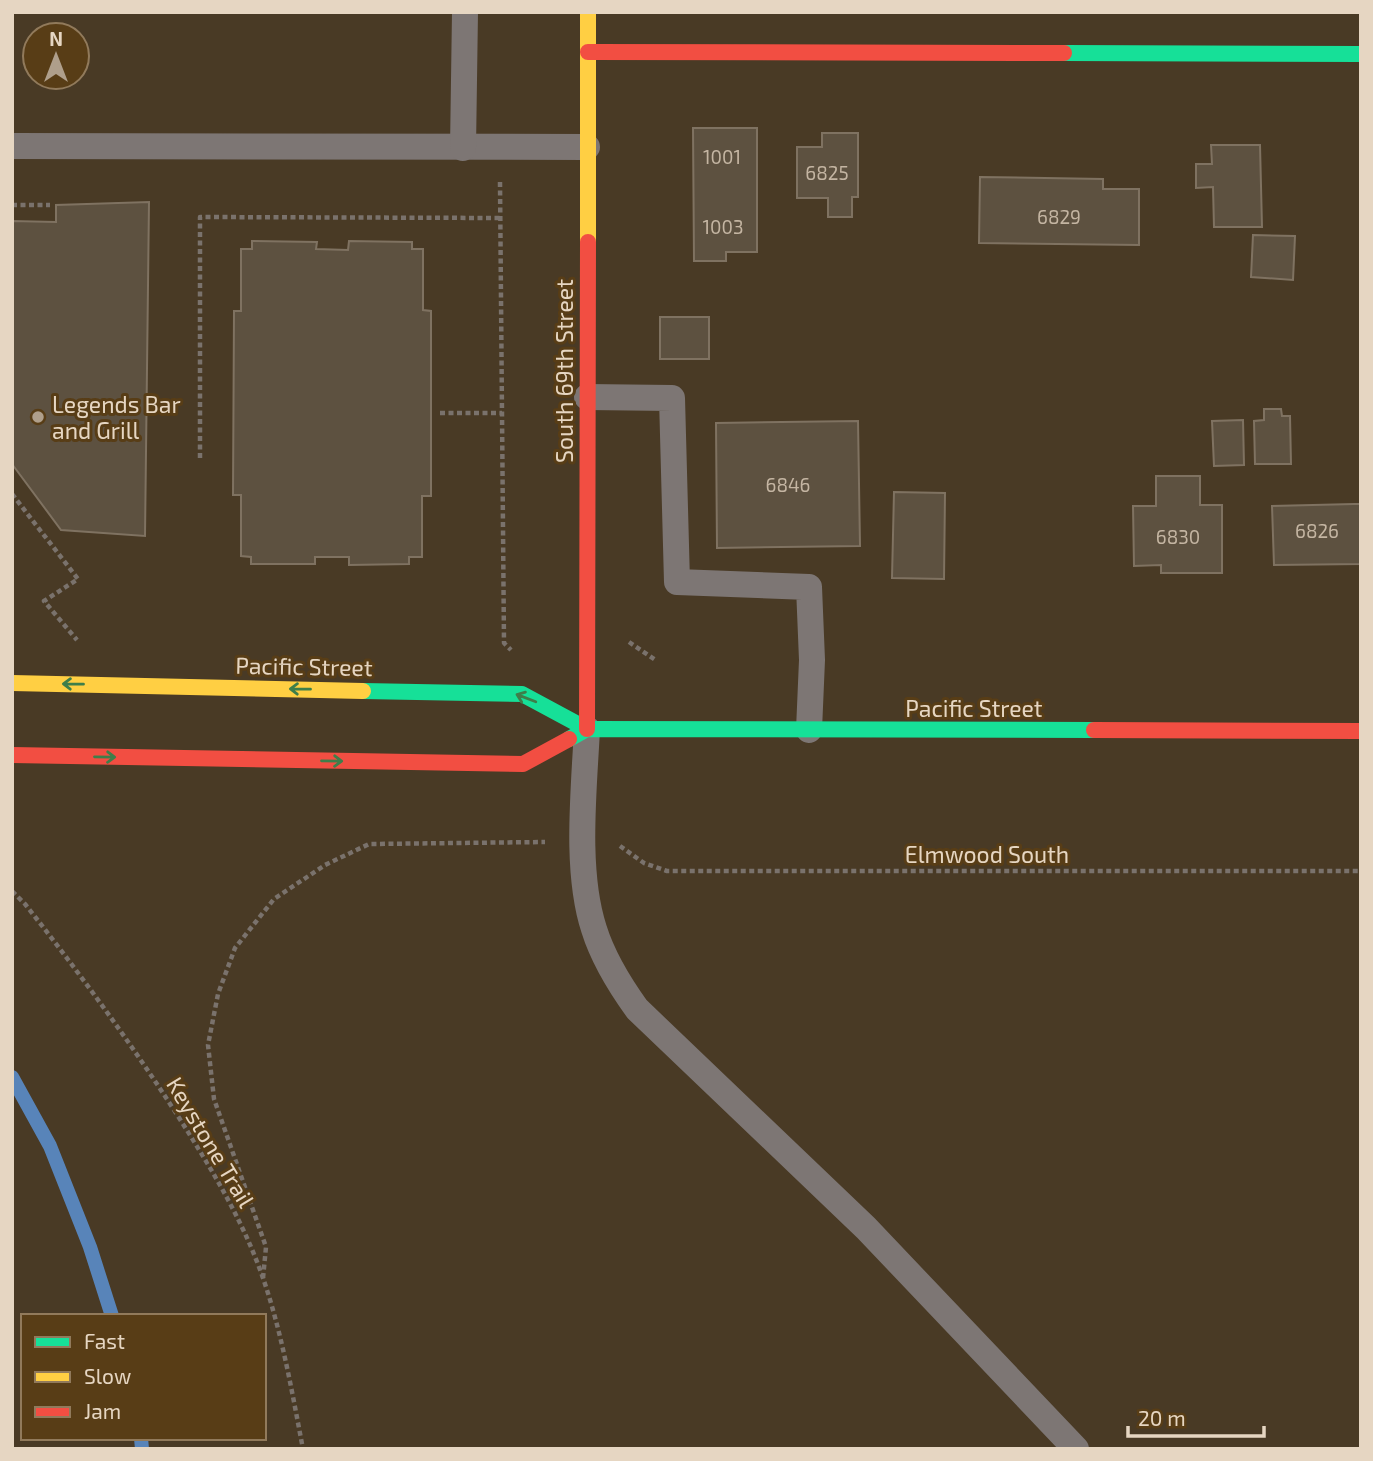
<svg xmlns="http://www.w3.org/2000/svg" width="1373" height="1461" font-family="'Exo 2',sans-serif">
  <rect width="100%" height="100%" fill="#493a25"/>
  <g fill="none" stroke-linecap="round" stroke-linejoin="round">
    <g stroke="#5884b9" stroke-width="14">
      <path d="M12 1077 50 1146 90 1247 112 1316"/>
      <path d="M141 1438 142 1449"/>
    </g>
  </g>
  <g fill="#5d5140" stroke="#7f7261" stroke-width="2">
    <path d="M693 128H757V252H726V261H694Z"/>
    <path d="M822 133H858V197H852V217H828V198H797V147H822Z"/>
    <path d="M1211 145H1260L1262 227H1214L1213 187 1196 188V164H1212Z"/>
    <path d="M980 177 1103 179V189H1139V245L979 243Z"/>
    <path d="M149 202 145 536 61 530 12 464V221L56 222V205Z"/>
    <path d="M1253 235 1295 236 1293 280 1251 277Z"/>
    <path d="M252 241 317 242 316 249 348 250 349 241 412 242V249H423V310L431 311V496H422V557H409V564L349 565V557H315V564H251V557L241 556V495H233L234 311H241V249H252Z"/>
    <rect x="660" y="317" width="49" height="42"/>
    <path d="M1264 409H1281L1282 416H1290L1291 464H1255L1254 421 1264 420Z"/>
    <path d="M1243 420 1244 465 1214 466 1212 421Z"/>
    <path d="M858 421 860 546 717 548 716 423Z"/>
    <path d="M1156 476H1200V505H1222V573H1161V565L1134 566 1133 506H1156Z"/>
    <path d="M894 492 945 493 944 579 892 578Z"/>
    <path d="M1354 504H1361V564L1274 565 1272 506Z"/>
  </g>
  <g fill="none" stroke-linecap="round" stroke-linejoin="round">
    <g stroke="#7a726c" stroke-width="4.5" stroke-dasharray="5 3.5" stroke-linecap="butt">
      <path d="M500 182 504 643 511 650"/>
      <path d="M12 205H50"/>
      <path d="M440 413H502"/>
      <path d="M200 458V217L500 218"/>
      <path d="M12 494 78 579 44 601 77 640"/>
      <path d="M629 642 657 661"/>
      <path d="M620 846 644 863 667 871H1361"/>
      <path d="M12 891 25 904C81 975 134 1047 183 1124 214 1173 244 1223 263 1278 282 1333 292 1392 303 1449"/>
      <path d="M263 1278 266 1247 214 1099 208 1045 218 994 235 948 274 899 325 865 369 844 545 842"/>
    </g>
    <g stroke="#7d7674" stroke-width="26">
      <path d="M12 146 587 147"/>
      <path d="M463 148 465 12"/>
      <path d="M587 397 672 398 677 582 809 587 812 660 809 730"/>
      <path d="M587 729C584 790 575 871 594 929 603 958 619 984 637 1009L866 1228 1076 1449"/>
    </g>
    <g stroke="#16e098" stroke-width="16">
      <path d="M1064 53 1361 54"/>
      <path d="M363 691 522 694 587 729"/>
      <path d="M569 739 587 729 1094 730"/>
    </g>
    <g stroke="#ffcf43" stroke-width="16">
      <path d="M588 242V12"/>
      <path d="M12 683 363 691"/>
    </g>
    <g stroke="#f24e42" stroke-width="16">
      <path d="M588 52 1064 53"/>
      <path d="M587 729 588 242"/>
      <path d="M1094 730 1361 731"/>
      <path d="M12 755 523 764 569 739"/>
    </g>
  </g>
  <defs><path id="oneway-shaft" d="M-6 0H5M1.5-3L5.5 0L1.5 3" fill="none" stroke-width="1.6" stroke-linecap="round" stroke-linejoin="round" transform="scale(1.75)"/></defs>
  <g stroke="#3e7e4a">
    <use href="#oneway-shaft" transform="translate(73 684) rotate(-179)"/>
    <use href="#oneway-shaft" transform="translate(300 689) rotate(-179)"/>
    <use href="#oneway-shaft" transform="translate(526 698) rotate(-159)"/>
    <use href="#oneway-shaft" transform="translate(105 757) rotate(1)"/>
    <use href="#oneway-shaft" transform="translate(332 761) rotate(1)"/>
  </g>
  <circle fill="#af9f8b" stroke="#583d16" stroke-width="2.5" cx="38" cy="417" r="7"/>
  <g text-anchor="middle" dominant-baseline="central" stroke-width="6" stroke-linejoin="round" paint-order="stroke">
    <g font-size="19" fill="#c4b5a2">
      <text x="722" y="156">1001</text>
      <text x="827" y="172">6825</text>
      <text x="1059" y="216">6829</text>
      <text x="723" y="226">1003</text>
      <text x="788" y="484">6846</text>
      <text x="1317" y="530">6826</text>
      <text x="1178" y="536">6830</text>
    </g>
    <g font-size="23" fill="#e6d6c2" stroke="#583d16">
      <text transform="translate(564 371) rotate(-90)">South 69th Street</text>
      <text transform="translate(304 666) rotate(1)">Pacific Street</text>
      <text x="974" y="708">Pacific Street</text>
      <text x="987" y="854">Elmwood South</text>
      <text transform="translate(211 1142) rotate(59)">Keystone Trail</text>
    </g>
    <g font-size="23" fill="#e6d6c2" stroke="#583d16" text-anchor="start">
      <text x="52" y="404">Legends Bar<tspan x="52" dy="26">and Grill</tspan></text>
    </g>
  </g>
  <rect width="1373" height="1461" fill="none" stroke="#e6d6c2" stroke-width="28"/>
  <rect x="21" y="1314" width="245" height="126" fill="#583d16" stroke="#917a5b" stroke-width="2"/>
  <rect x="35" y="1337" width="35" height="10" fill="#16e098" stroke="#917a5b" stroke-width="2"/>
  <text x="84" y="1349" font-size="21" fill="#e6d6c2">Fast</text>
  <rect x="35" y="1372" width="35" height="10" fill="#ffcf43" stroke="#917a5b" stroke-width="2"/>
  <text x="84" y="1384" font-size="21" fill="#e6d6c2">Slow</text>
  <rect x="35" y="1407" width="35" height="10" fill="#f24e42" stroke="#917a5b" stroke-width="2"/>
  <text x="84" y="1419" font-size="21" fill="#e6d6c2">Jam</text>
  <g transform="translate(56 56)"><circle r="33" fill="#583d16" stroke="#917a5b" stroke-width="2"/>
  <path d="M0-5L12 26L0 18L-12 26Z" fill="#af9f8b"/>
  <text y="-10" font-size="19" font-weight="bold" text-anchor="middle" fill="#e6d6c2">N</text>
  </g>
  <path d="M1128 1426v10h136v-10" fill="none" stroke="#e6d6c2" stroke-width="3.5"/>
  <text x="1138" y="1426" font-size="21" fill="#e6d6c2" stroke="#583d16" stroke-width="5" paint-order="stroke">20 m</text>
</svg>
